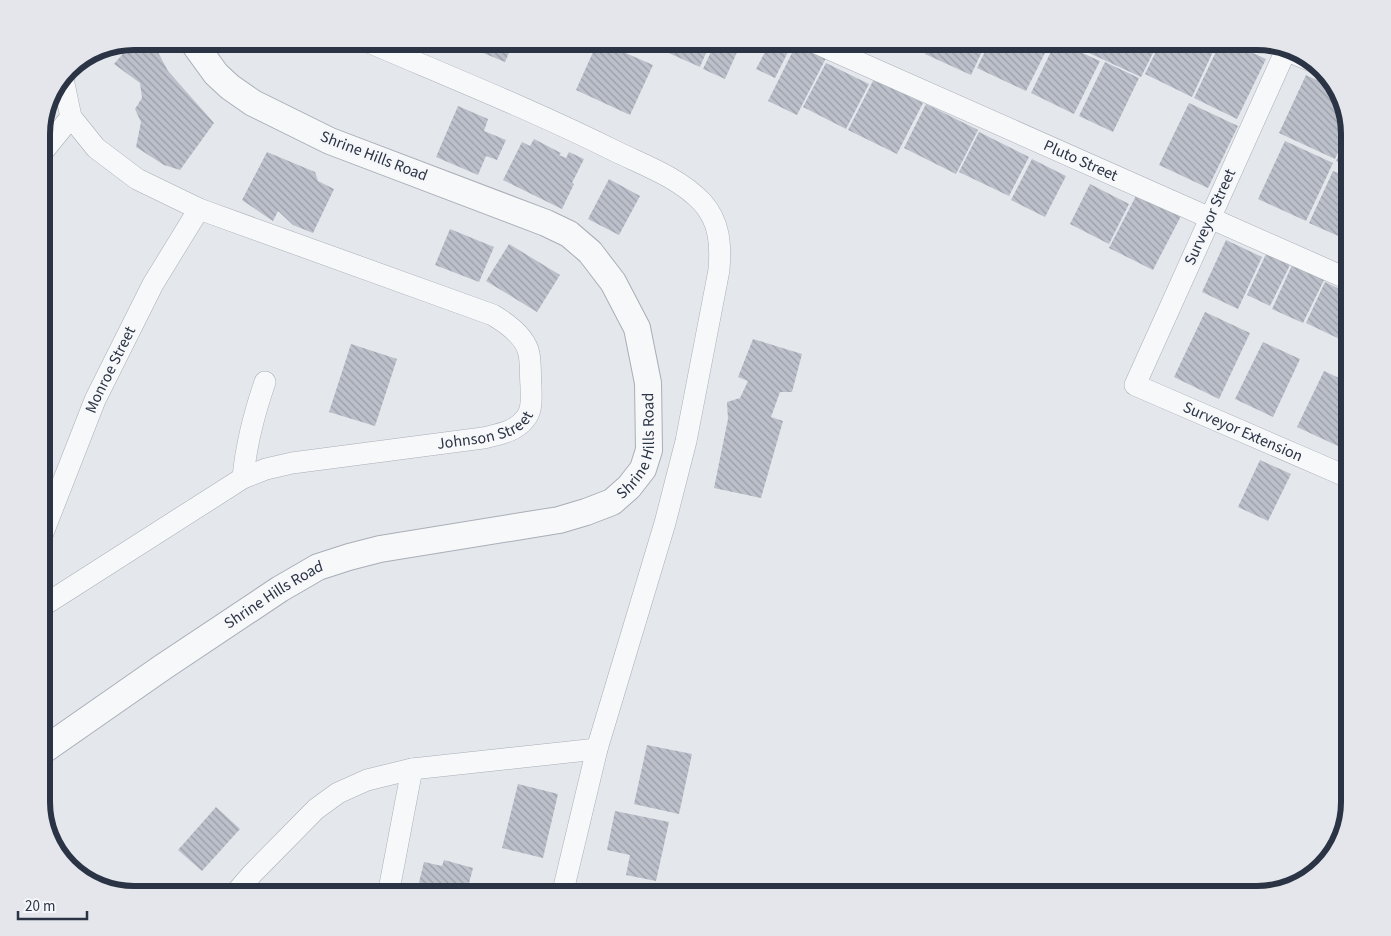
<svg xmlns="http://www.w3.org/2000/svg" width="1391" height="936" font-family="'Source Sans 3',sans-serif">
  <defs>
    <pattern id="building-back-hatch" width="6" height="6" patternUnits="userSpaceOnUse" patternTransform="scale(1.25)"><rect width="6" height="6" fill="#bbc0ca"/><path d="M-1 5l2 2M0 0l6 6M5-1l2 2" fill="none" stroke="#989da6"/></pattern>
  </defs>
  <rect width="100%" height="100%" fill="#e4e7ec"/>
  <g fill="url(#building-back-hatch)">
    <path d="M134 41H152L168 71 214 123 180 170 164 165 136 147 141 122 135 109 142 98 140 83 114 64Z"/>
    <path d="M454 41H514L505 62Z"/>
    <path d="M598 41 653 65 630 115 576 90Z"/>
    <path d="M627 41H651L647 50Z"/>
    <path d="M656 41H711L700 67 653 46Z"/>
    <path d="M716 41H742L725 79 703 69Z"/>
    <path d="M771 41H786L792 44 775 78 756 69Z"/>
    <path d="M798 41 827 56 797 115 768 101Z"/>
    <path d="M896 41H927L922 53Z"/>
    <path d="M931 41H987L971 75 925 54Z"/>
    <path d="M990 41H1051L1026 91 977 68Z"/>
    <path d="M1056 41 1100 61 1074 114 1031 93Z"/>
    <path d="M1063 41H1159L1141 77Z"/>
    <path d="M1161 41H1218L1192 97 1145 74Z"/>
    <path d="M1221 41H1227L1266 59 1237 119 1194 98Z"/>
    <path d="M1105 62 1139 78 1113 132 1079 116Z"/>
    <path d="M826 63 869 84 846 129 803 107Z"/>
    <path d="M1306 75 1338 90 1349 129 1335 159 1279 133Z"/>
    <path d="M874 79 923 103 897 154 848 130Z"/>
    <path d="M1189 103 1238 126 1208 188 1159 165Z"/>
    <path d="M926 104 978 130 956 174 904 148Z"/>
    <path d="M458 106 488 119 484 131 506 140 497 160 486 156 478 175 436 157Z"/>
    <path d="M979 132 1029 157 1009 196 959 172Z"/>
    <path d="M1349 132 1350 133V167L1336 161Z"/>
    <path d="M534 139 561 153 559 155 566 158 569 152 584 159 572 183 574 184 562 209 503 180 522 142 530 146Z"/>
    <path d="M1285 141 1333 163 1306 221 1258 199Z"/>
    <path d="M267 152 315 172 318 181 334 189 313 233 293 225 278 211 273 221 242 200Z"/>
    <path d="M1032 159 1066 176 1045 217 1011 200Z"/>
    <path d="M1333 171 1350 178V228L1345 239 1309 223Z"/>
    <path d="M609 179 640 196 619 235 588 219Z"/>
    <path d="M1090 184 1129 204 1109 244 1070 224Z"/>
    <path d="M1137 194 1181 216 1153 270 1109 248Z"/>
    <path d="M450 229 494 247 479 282 435 265Z"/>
    <path d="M1226 240 1262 257 1238 309 1202 292Z"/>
    <path d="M509 244 560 275 537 312 486 281Z"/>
    <path d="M1266 254 1290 265 1270 306 1247 295Z"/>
    <path d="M1293 263 1325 278 1303 323 1272 309Z"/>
    <path d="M1325 282 1350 294V344L1306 323Z"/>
    <path d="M1205 312 1250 333 1219 399 1174 377Z"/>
    <path d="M753 339 802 354 792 392H780L771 417 783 421 761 498 714 488 728 419 727 402 740 398 748 381 738 377Z"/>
    <path d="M1263 342 1300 359 1273 417 1235 399Z"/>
    <path d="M351 344 397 359 375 426 329 412Z"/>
    <path d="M1324 371 1350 383V421L1338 446 1297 427Z"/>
    <path d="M1260 460 1291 474 1268 521 1238 507Z"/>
    <path d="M647 745 692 754 679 814 634 804Z"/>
    <path d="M518 784 558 794 543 858 502 848Z"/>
    <path d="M216 807 240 829 202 871 178 850Z"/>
    <path d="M615 811 669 822 656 881 626 875 630 855 607 850Z"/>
    <path d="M444 860 473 868 466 895H416L424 862 442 866Z"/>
  </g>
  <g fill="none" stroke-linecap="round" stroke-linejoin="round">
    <defs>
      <g id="minor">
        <path d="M366 41C450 77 535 111 617 152 646 166 679 178 702 202 720 222 721 245 719 270L686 441 665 523 597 749 562 895"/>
        <path id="s1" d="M811 41 1350 280"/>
        <path id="s2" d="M1286 50 1135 385 1350 478"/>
        <path d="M1288 51 1314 62"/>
        <path d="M41 154 71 117"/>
        <path d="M243 478C246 444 254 414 265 382"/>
        <path id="s3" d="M41 538 95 400 153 284 199 209"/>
        <path id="s4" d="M41 607 243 478 266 469 292 463 483 438C499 434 515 432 525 419 533 410 531 397 531 386 530 375 531 364 529 354 526 337 508 324 493 315L199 209 137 179 96 148 71 117 63 79"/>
        <path d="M234 895 252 874 316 809 338 793 367 780 412 769 597 749"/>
        <path d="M388 895 412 769"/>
      </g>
      <g id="tertiary">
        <path id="s5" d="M41 752 163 667 280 589 318 567 349 557 380 549 559 520 586 512 612 502 629 487 643 469 649 450 648 383 637 328 613 282 590 252 569 234 546 223 330 141 253 103 230 87 216 74 192 41"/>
      </g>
    </defs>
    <use href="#minor" stroke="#a9aeb7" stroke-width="22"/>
    <use href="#tertiary" stroke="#a9aeb7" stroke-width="28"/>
    <use href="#minor" stroke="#f7f8fa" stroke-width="21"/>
    <use href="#tertiary" stroke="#f7f8fa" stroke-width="26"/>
  </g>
  <g text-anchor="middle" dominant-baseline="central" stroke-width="4.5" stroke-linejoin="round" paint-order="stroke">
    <g font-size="16" fill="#2b3445" stroke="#f4f6f9">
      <text transform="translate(374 156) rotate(21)">Shrine Hills Road</text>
      <text stroke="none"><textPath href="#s1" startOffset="295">Pluto Street</textPath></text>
      <text transform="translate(1210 217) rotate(-66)">Surveyor Street</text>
      <text stroke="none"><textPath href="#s3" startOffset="182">Monroe Street</textPath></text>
      <text stroke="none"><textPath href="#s4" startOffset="488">Johnson Street</textPath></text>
      <text stroke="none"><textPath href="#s2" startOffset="485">Surveyor Extension</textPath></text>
      <text stroke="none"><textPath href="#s5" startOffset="701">Shrine Hills Road</textPath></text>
      <text stroke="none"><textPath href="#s5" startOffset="281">Shrine Hills Road</textPath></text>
    </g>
  </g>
  <path d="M0 0H1391V936H0ZM134 50H1257A84 84 0 0 1 1341 134V802A84 84 0 0 1 1257 886H134A84 84 0 0 1 50 802V134A84 84 0 0 1 134 50Z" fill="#e4e6eb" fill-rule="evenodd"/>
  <path fill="none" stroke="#2b3445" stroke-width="6" d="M134 50H1257A84 84 0 0 1 1341 134V802A84 84 0 0 1 1257 886H134A84 84 0 0 1 50 802V134A84 84 0 0 1 134 50Z"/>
  <path d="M18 911v8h69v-8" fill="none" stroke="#2b3445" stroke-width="2.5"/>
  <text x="25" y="911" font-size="15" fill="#2b3445" stroke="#f4f6f9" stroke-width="4" paint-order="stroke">20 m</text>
</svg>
